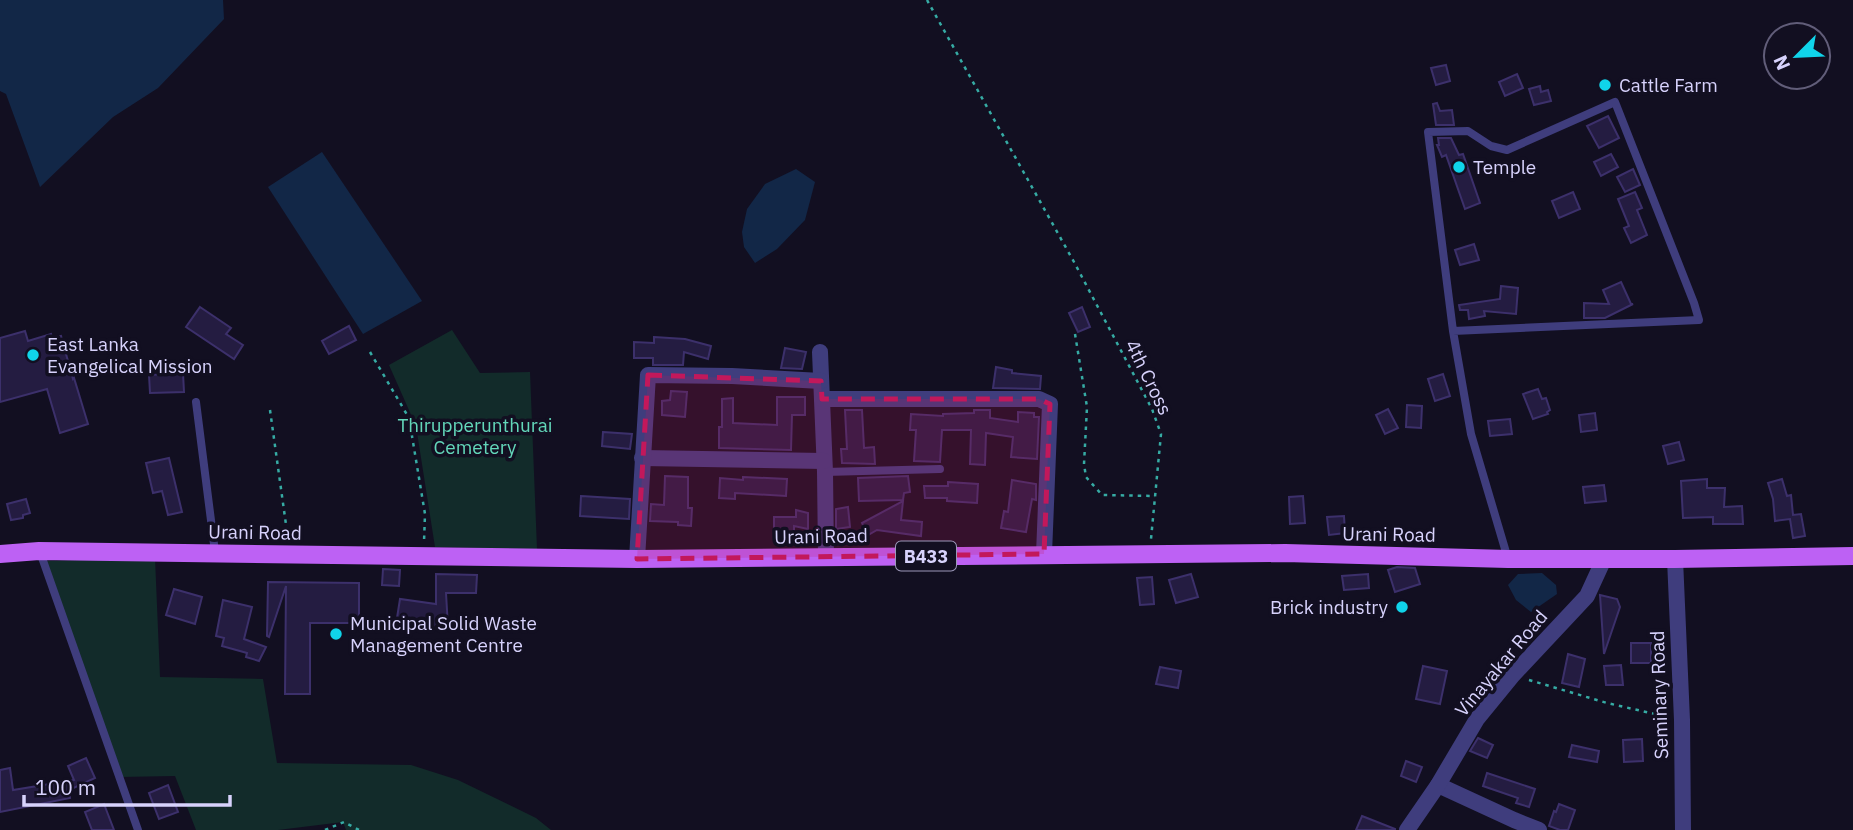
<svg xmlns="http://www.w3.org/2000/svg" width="1853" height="830" font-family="'IBM Plex Sans',sans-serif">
  <rect width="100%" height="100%" fill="#120f21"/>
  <g fill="#122b2a">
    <path d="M452 330 480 373 530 372 537 549 435 547 416 426 389 365Z"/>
    <path d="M155 558 160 677 263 679 277 763 411 765 458 780 536 818 551 830H346L343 822 278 830H196L175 776 119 777 43 561Z"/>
  </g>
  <g fill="#122747">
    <path d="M0 0H223L224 19 158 88 113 117 40 187 6 94 0 91Z"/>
    <path d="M322 152 422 301 363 334 268 187Z"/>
    <path d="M796 169 815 182 805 220 777 249 755 263 744 247 742 232 747 209 765 184Z"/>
    <path d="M1542 573 1556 585 1557 594 1531 612 1516 600 1508 585 1518 574Z"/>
  </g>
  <g fill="#241c41" stroke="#3c306b" stroke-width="2">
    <path d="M1446 65 1450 81 1436 85 1431 68Z"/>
    <path d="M1517 74 1523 88 1505 96 1499 82Z"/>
    <path d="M1540 86 1541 92 1548 90 1551 101 1534 105 1529 89Z"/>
    <path d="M1437 103 1440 111 1452 110 1454 125H1436L1433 104Z"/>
    <path d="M1608 116 1619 138 1599 148 1587 126Z"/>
    <path d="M1438 138H1451L1459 155 1463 154 1480 203 1465 209 1446 155 1442 157 1437 145H1439Z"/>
    <path d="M1611 154 1618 167 1601 176 1594 162Z"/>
    <path d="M1633 169 1640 185 1625 192 1617 177Z"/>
    <path d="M1573 192 1580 209 1559 218 1552 201Z"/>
    <path d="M1635 192 1642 208 1637 210 1647 235 1631 243 1624 228 1629 226 1618 199Z"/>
    <path d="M1474 244 1479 260 1460 265 1455 250Z"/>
    <path d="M1621 282 1631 304H1633L1605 318H1584V303L1609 304 1603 290Z"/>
    <path d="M1501 286 1518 288 1516 314 1484 311 1485 316 1469 319 1468 310H1460L1459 305 1500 299Z"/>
    <path d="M200 307 231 328 226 334 243 345 234 359 186 327Z"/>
    <path d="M1082 307 1090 327 1078 332 1069 313Z"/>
    <path d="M349 326 356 340 329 354 322 341Z"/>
    <path d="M25 331 28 341 51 334 52 338 61 336 73 379 74 378 88 424 60 433 47 389 0 402V338Z"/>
    <path d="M654 337 685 339 711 346 708 359 684 352 683 365H653V358H634V342L654 343Z"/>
    <path d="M785 348 806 352 802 369 781 368Z"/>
    <path d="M996 367 1012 370V373L1041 376 1040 389 993 388Z"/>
    <path d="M183 373 184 392 150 393 149 375Z"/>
    <path d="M1443 374 1450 396 1435 401 1428 379Z"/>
    <path d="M1538 389 1542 399 1546 398 1550 410 1547 412 1548 414 1533 419 1523 394Z"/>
    <path d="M671 391 687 392 685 417 662 415V401L670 400Z"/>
    <path d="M777 397H805V415H792L791 450 719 448V427H722V399L733 398V423L777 425Z"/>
    <path d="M1407 405 1422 406 1421 428 1406 427Z"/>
    <path d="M1388 409 1398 428 1385 434 1376 415Z"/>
    <path d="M845 410H862L864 448 874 447 875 464 842 463 841 449H847Z"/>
    <path d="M974 410H990V418L1018 422V412L1034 413V417H1039L1037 459 1011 457 1013 437 986 433 985 465 970 464 971 430H942L940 462 914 461 916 430H910L911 414 943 416V414L974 413Z"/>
    <path d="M1595 413 1597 430 1581 432 1579 415Z"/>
    <path d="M1510 419 1512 434 1490 436 1488 421Z"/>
    <path d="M603 432 632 434 630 449 602 446Z"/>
    <path d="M1679 442 1684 460 1668 464 1663 446Z"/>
    <path d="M169 458 182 512 168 515 162 491 153 493 146 463Z"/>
    <path d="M665 476 688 477V508H692L691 526 678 525V522L650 521 651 504 664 505Z"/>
    <path d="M908 476 910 492 904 493 903 500 859 501 858 478Z"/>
    <path d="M743 477 787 479 786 496 735 493V499L719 498 720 478 743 480Z"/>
    <path d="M1707 479V488H1725L1724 507 1742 506 1743 524H1713V517L1683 518 1681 481Z"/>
    <path d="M1782 479 1787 496 1791 495 1793 515 1801 514 1805 536 1793 538 1790 519 1775 521 1773 499 1768 483Z"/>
    <path d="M1012 480 1036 484V500L1032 499 1026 532 1001 528 1004 511 1008 512Z"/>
    <path d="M948 482 978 484 977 503 947 501V498H925L924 486H948Z"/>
    <path d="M1604 485 1606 501 1585 503 1583 487Z"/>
    <path d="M581 496 630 499 629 519 580 516Z"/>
    <path d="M1303 496 1305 523 1290 524 1289 497Z"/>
    <path d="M26 499 30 513 23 515V518L11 520 7 504Z"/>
    <path d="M903 501 901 520 922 522 921 536 877 530 868 535 862 523Z"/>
    <path d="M848 507 850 527 836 529V509Z"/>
    <path d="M796 510 808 513V529L794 526V533H774V517H796Z"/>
    <path d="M1344 516 1345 533 1329 535 1327 517Z"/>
    <path d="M1397 567 1415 568 1420 584 1395 592 1388 570Z"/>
    <path d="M383 569 400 570 399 586 382 585Z"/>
    <path d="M436 574 477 575 476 593H446L448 627 424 628V622L397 618 400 599 436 604Z"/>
    <path d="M1191 574 1198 597 1176 603 1169 580Z"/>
    <path d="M1368 574 1369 588 1344 590 1342 576Z"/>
    <path d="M1152 577 1154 604 1140 605 1137 578Z"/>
    <path d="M268 582 359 583V623H310V694H285L286 586 269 637 267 636Z"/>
    <path d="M174 589 202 597 195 624 166 615Z"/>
    <path d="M1600 595 1617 599 1620 607 1604 654Z"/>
    <path d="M223 600 252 607 244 639 266 647 259 661 246 657 247 653 222 646 224 638 216 636Z"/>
    <rect x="1631" y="643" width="20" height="20"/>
    <path d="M1568 654 1585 659 1579 687 1562 683Z"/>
    <path d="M1621 665 1623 685H1606L1604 666Z"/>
    <path d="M1423 666 1447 671 1440 704 1416 699Z"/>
    <path d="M1160 667 1181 671 1178 688 1156 684Z"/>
    <path d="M1478 738 1493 745 1487 758 1470 751Z"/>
    <path d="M1642 739 1643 761 1624 762 1623 740Z"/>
    <path d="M1572 745 1599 751 1597 762 1569 757Z"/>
    <path d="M86 758 95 778 69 790 70 798 0 812V770L10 768 13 790 74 780 68 766Z"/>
    <path d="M1406 761 1422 767 1416 782 1401 776Z"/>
    <path d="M1487 773 1535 789 1529 807 1516 803 1518 798 1483 786Z"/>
    <path d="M168 785 178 812 159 819 149 793Z"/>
    <path d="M104 804 114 830H92L85 812Z"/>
    <path d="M1559 804 1575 810 1568 830H1560L1549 826 1554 811 1556 812Z"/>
    <path d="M1362 816 1395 829V830H1356Z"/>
  </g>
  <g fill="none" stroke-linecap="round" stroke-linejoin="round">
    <g stroke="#36aba4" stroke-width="2.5" stroke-dasharray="3.5 5" stroke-linecap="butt">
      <path d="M927 0 1074 262 1152 409 1161 434 1151 539"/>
      <path d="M1075 334 1087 407 1084 464 1086 477 1102 495 1155 496"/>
      <path d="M370 352 409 418 425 514 424 542"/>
      <path d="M270 410 288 539"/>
      <path d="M1529 680 1607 703 1668 717"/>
      <path d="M325 830 344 822 359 830"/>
    </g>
    <g stroke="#3f3d7d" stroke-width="8">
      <path d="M1453 331 1699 320 1694 303 1615 102 1507 150 1491 146 1468 131 1428 132 1453 331 1471 434 1508 559"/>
      <path d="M196 402 215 552"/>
      <path d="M825 472 940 469"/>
      <path d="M40 552 138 830"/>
    </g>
    <g stroke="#3f3d7d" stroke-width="16">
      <path d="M820 352 825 472 826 557"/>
      <path d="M822 399H1039L1050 404 1044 554"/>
      <path d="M642 458 824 461"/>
      <path d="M637 559 648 375 732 376 821 381"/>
      <path d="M1675 559 1682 720 1683 830"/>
      <path d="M1438 785 1514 820 1539 830"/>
      <path d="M1407 830 1438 785 1477 719 1513 675 1587 596 1604 559"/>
    </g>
    <path stroke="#bd61f4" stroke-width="18" d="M0 554 39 551 637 559 1285 553 1508 559H1675L1853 556"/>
  </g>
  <path fill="#c2185b" fill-opacity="0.2" stroke="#c2185b" stroke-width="5" stroke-dasharray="14 9" stroke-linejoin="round" d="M648 375 821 381 822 399H1039L1050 404 1044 554 637 559Z"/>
  <g fill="#10d4ea" stroke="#120f21" stroke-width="2.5">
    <circle cx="1605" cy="85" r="7"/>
    <circle cx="1459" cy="167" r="7"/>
    <circle cx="33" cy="355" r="7"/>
    <circle cx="1402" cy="607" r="7"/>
    <circle cx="336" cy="634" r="7"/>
  </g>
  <g text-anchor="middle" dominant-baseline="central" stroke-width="7" stroke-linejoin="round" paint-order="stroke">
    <rect fill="#120f21" stroke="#9c98ba" stroke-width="2" x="896" y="541.5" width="60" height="29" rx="5"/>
    <g font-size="18" font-weight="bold" fill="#d7d2fc">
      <text x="926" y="556">B433</text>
    </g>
    <g font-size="19" fill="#d7d2fc" stroke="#120f21" text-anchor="start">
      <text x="1619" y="85">Cattle Farm</text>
      <text x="1473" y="167">Temple</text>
      <text x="47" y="344">East Lanka<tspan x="47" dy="22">Evangelical Mission</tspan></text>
      <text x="1388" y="607" text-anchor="end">Brick industry</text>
      <text x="350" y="623">Municipal Solid Waste<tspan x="350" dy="22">Management Centre</tspan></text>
    </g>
    <g font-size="19" fill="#d7d2fc" stroke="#120f21">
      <text transform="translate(1149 377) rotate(64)">4th Cross</text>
      <text transform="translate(255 532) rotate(1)">Urani Road</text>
      <text transform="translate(1389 534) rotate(1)">Urani Road</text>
      <text transform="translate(821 536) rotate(-1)">Urani Road</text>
      <text transform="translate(1501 663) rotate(-50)">Vinayakar Road</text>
      <text transform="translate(1659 695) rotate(-92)">Seminary Road</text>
    </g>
    <g font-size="19" fill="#63d7ba" stroke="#120f21">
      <text x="475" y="425">Thirupperunthurai<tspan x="475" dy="22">Cemetery</tspan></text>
    </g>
  </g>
  <g transform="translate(1797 56) rotate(246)"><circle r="33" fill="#120f21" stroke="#615d79" stroke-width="2"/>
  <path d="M0-5L12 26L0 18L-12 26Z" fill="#10d4ea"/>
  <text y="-10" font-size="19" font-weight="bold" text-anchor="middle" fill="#d7d2fc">N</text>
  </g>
  <path d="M24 795v10h206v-10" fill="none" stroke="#d7d2fc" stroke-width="3.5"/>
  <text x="35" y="795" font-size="21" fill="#d7d2fc" stroke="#120f21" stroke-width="5" paint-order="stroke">100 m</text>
</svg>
